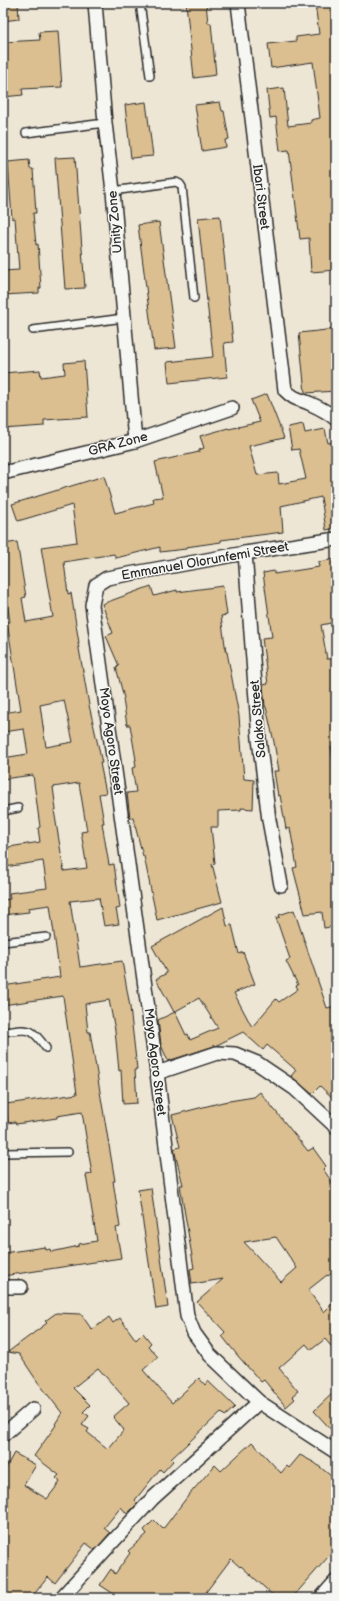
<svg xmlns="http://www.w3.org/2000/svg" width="339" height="1601" font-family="'Balsamiq Sans',sans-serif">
  <rect width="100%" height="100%" fill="#eee6d5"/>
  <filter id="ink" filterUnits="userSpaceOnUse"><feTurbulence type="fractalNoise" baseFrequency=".025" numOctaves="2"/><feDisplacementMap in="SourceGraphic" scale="8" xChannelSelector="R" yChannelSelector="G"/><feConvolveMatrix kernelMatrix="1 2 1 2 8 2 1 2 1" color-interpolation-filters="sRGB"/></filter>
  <g filter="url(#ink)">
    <g fill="#dbbf90" stroke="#2b2b2b" fill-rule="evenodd">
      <path d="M3 3H18L19 19 3 21Z"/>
      <path d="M186 3H206L208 23H211L216 75 194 78Z"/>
      <path d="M315 3H336V270L311 272 309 238 300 239 289 150 280 151 276 117 270 118 267 90 284 88 288 126 311 123V120L320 118 313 62 271 68 268 44 296 41V37L319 34Z"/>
      <path d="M58 31 62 87 22 89 23 95 3 97V42L40 40 39 32Z"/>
      <path d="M146 102 153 156 131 158 125 105Z"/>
      <path d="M220 102 222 111H224L227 128 229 139 225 140 226 147 202 151 195 105Z"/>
      <path d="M75 157 85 288 65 289 55 158Z"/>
      <path d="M29 160 30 169H33L36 213H33L36 245 38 244 41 288H39V293L3 295V271L19 270 15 218 12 219 8 162Z"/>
      <path d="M220 216 233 342 224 343 227 377 169 383 167 362 213 357 198 218Z"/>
      <path d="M159 222 176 348 154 350 138 225Z"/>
      <path d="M336 329V356H333L336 391 305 393 299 333Z"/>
      <path d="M84 361 88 417 44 420V426L3 429V373L40 370 41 377 65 374 64 363Z"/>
      <path d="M267 394 284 438 249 446 257 475 278 473 279 484 306 479 299 449 292 450 288 427 303 424 305 433 325 429 328 443 336 441V528L326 530 321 497 281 506 283 532 221 540V542L186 547V549L160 552V547L116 558 114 554 64 562 68 594 71 593 79 643H78L89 705 102 763H100L106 793 99 794 104 823H102L109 865 114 864 120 908 116 909 119 924 104 926 99 898 70 901 80 967 122 961 130 1007 137 1069H135L137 1103 123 1104 121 1070 119 1071 115 1030 109 1000 85 1004 88 1032H90L115 1181H113L120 1227 116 1228 121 1258 3 1276V1253L45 1247 46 1250 50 1249 51 1252 79 1246V1244L97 1241 86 1175 92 1174 82 1112 57 1116V1118L16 1124 15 1122 8 1123 6 1104 77 1094 63 996 3 1005V986L60 977 50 905 28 908 29 912 3 915V900L10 899 9 893 47 888 43 861 5 867 4 862H3V848L40 842 38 828 40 827 33 775 3 779V758L28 754 24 729 3 732V713L21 710 7 622H10L3 576V544L17 542 26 597 22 598 26 622 53 617 41 547 77 542 72 505 18 521 12 504 104 476 115 513 154 503 153 498 163 497 155 462 199 452V450L204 448 200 436 228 428 229 429 260 422 251 400ZM64 700 73 742 46 747 40 705ZM79 783 87 831 81 832 87 868 64 871 54 810H56L53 787Z"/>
      <path d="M336 559V622L321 625 327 659H336V746L331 747 336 778V855H333L336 866V926L324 928 322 912 305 914 293 868 297 867 290 828 286 829 280 795 278 796 274 771H279L274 742 266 707 265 706 263 685 268 684 262 638 272 637 263 573 274 571V574L319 567 318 562Z"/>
      <path d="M151 586 154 596 177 590V592L223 586 227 615 221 616 226 652H227L239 716 244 779 254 780 253 809 241 808V810L218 811V827H211L215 863 212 864 222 902 157 920 144 856H143L133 818H130L127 793 136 792 132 768 136 767 135 760H136L130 725H127L123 699 124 698 116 667 119 666 106 636 113 633 102 604Z"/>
      <path d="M223 907 227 926 232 925 239 954 243 952 255 984 234 993 252 1027 276 999 279 1002 298 989 296 986 298 985 286 961 290 959 276 918 280 917 279 915 294 910 327 1008 336 1006V1101L320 1086 312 1094 291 1076 296 1070 267 1045 263 1050 243 1032 217 1045 168 1061 161 1045 158 1020 175 1012 186 1035 188 1034 190 1040 218 1028 199 998 174 1012 156 979 167 973 152 946Z"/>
      <path d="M260 1092 308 1151 313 1148 326 1166 323 1169 336 1188V1270L328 1276 327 1275 308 1290 324 1312 336 1300V1352L325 1339 311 1350 306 1344 279 1368 298 1391 292 1396 295 1399 286 1407 264 1380 261 1382 238 1356 222 1336 225 1332 197 1302 223 1279 192 1284 190 1269 194 1268 180 1185H183L174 1149 180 1147 172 1115 223 1102 254 1097ZM276 1237 297 1268 281 1282 244 1242Z"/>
      <path d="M151 1188 168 1307 156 1309 138 1190Z"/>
      <path d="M56 1313 81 1314 92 1330 109 1317 113 1323 120 1318 136 1340 143 1333 151 1343 148 1346 158 1357 143 1370 172 1403 199 1378 205 1385 208 1381 235 1407 225 1416 221 1412 171 1459 173 1461 163 1472 160 1469 135 1500 138 1503 127 1514 121 1507 104 1528 110 1533 95 1550 86 1543 55 1583 48 1577 31 1598H3V1473L14 1453 36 1465 24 1485 47 1499 60 1482 56 1478 59 1475 34 1456 56 1425 55 1424 62 1413 37 1381 19 1354 8 1352 47 1323 45 1321ZM98 1368 129 1403 113 1417 124 1430 108 1449 87 1432 89 1429 82 1425 89 1416 83 1412 90 1405 73 1388Z"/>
      <path d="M336 1390V1435L314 1411Z"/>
      <path d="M252 1442 281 1473 287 1466 289 1468 300 1455 315 1463 336 1480V1548L292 1598H276L241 1566 240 1567 231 1559 206 1592 212 1598H120L100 1585 111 1569 115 1574 130 1553 128 1551 147 1534 144 1530 154 1520 163 1529 188 1496 215 1465 221 1471Z"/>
    </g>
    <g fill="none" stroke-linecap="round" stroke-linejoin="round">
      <defs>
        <g id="service">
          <path d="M140 3 150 76"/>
          <path d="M26 133 105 123"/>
          <path d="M113 191 176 182 180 184 182 187 194 298"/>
          <path d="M33 330 124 318"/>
          <path d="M3 811 18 808"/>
          <path d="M3 942 46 937"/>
          <path d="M3 1032C29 1029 31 1026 46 1048"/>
          <path d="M3 1153 68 1152"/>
        </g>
        <g id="minor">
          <path d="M95 3 105 123 113 191 135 441"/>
          <path d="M238 3 285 390C296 401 298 398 311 404 320 408 328 412 336 419"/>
          <path d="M3 473 135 441 232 408"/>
          <path d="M336 539 245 553 107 578 96 585 92 605 157 1073 187 1316 194 1333 210 1355 259 1402 336 1452"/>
          <path d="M245 553 259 739 269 820 281 885"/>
          <path d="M157 1073 217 1053 235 1054 257 1063 294 1088 336 1127"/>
          <path d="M3 1287H21"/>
          <path d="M3 1435 33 1409"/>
          <path d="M61 1598 152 1499 259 1402"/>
          <path d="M321 1598 336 1581"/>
        </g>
      </defs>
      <use href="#service" stroke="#2b2b2b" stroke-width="10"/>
      <use href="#minor" stroke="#2b2b2b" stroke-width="16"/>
      <use href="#service" stroke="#f6f6f2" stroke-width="7"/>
      <use href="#minor" stroke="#f6f6f2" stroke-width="13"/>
    </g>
  </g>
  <g text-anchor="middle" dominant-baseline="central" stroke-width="3" stroke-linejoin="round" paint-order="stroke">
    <g font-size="13" fill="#2b2b2b" stroke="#f6f6f2">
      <text transform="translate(261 197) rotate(83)">Ibari Street</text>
      <text transform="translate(115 222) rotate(-95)">Unity Zone</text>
      <text transform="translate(118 444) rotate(-15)">GRA Zone</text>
      <text transform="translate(205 561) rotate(-10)">Emmanuel Olorunfemi Street</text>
      <text transform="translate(258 719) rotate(-95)">Salako Street</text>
      <text transform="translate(111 741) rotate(82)">Moyo Agoro Street</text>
      <text transform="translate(155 1062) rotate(83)">Moyo Agoro Street</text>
    </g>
  </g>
  <rect width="339" height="1601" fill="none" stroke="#f6f6f2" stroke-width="16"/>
  <rect x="8" y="8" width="323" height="1585" fill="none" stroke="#2b2b2b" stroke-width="1.5" filter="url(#ink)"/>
</svg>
